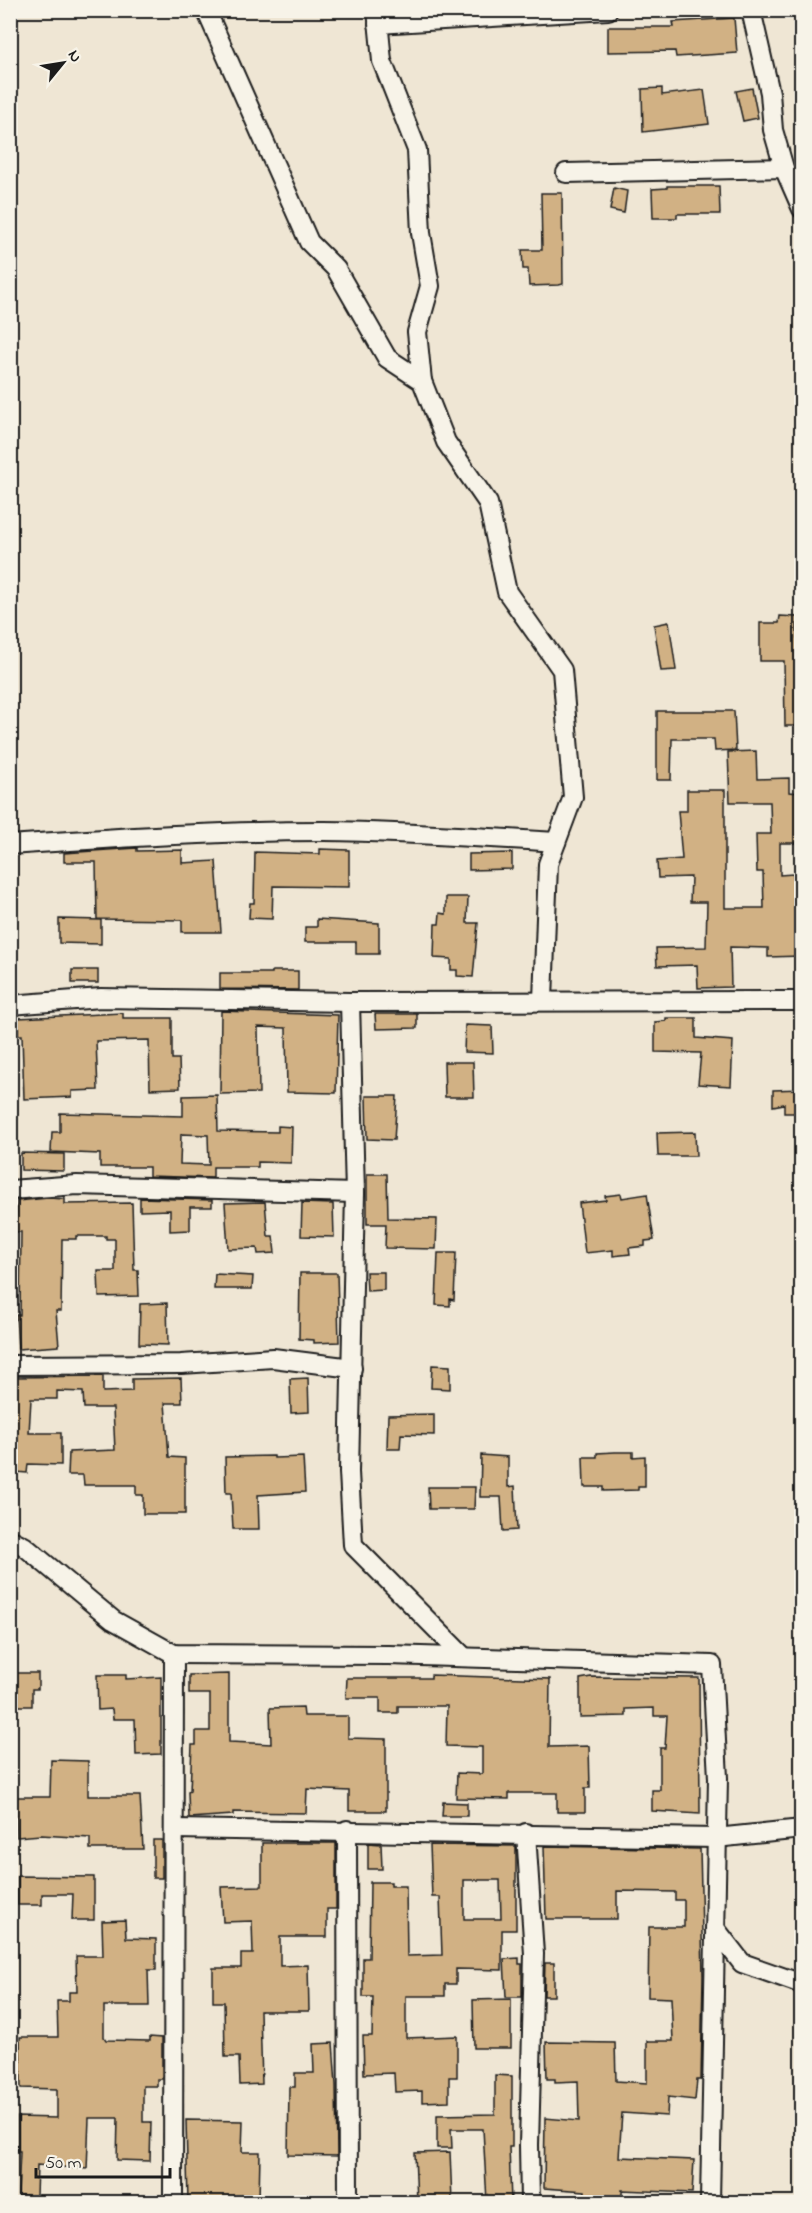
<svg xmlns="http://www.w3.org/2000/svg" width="812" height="2213" font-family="'Indie Flower',sans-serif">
  <rect width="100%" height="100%" fill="#efe6d4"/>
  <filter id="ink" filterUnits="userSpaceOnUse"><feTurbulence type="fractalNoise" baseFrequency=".0167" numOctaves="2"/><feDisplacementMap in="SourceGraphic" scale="12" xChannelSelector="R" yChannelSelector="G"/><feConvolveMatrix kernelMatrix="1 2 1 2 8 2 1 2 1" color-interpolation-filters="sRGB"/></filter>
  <g filter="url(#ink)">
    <g fill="#d1b184" stroke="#1c1c1c" stroke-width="1.5" fill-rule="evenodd">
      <path d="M734 18 737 53 676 57 675 51 608 52V27H674L673 22Z"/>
      <path d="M662 88V95L704 90 709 124 643 132 642 89Z"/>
      <path d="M752 88 758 118 743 121 736 91Z"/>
      <path d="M667 186H719L720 214H677V218H653L652 189 667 188Z"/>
      <path d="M614 188 627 191 624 213 610 210Z"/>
      <path d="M541 193H562L563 284 559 285 529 286 528 269H523L522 250H542Z"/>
      <path d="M780 616 797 617V638H801V726H785L784 661H760V623H779Z"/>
      <path d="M669 622 676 670 661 671 654 625Z"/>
      <path d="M657 711H734L736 750 715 751 714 739H672L671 780H657Z"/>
      <path d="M756 751 757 779 789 778V792L801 793V843H780V875L793 874 794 879 801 878V956L768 957V948L730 947 731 987 698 988 697 965 657 966 656 948 706 947 707 902H690L691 877 658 878 657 861 682 859 678 811H687V790H725V908H764L763 872H757L756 834H771L770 802H730L728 752Z"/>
      <path d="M137 848V851L182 850V863L216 861 221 932H182V920L97 919 96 862H64V853Z"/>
      <path d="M320 849 349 850V887L273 886 272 919 249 918 250 903H254L255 852 320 854Z"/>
      <path d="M512 853V869L469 870V854Z"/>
      <path d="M446 897H468L467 923H478L473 977 457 976V970H451V959L434 958 435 924H439L440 913 446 914Z"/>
      <path d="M59 919 101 920V944L59 943Z"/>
      <path d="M317 919 379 923V954H356V942H305V927H317Z"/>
      <rect x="72" y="970" width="26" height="13"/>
      <path d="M272 971H298V990L220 989V973H272Z"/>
      <path d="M221 1011 338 1015 336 1093 287 1092 286 1028 258 1027 259 1093 220 1094Z"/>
      <path d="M123 1013V1018H172V1059H179L180 1088 150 1089 149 1040 96 1041 98 1090 72 1091V1097L24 1099 22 1035H18V1018Z"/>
      <path d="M375 1014H417V1028L376 1029Z"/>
      <path d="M666 1018H696V1038L733 1041 731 1086 698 1084 701 1053 655 1052V1022L666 1021Z"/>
      <path d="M465 1025 492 1026 493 1053 464 1052Z"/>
      <path d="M444 1062H473L474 1097H445Z"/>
      <path d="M801 1089V1113H784V1104L773 1106V1090Z"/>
      <path d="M217 1095 218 1131 278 1132V1126L292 1127 291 1163 258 1162V1167H213V1178L149 1176V1167H100V1154L51 1152 52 1132H60V1113L183 1116V1096ZM181 1134 208 1135 209 1165 180 1164Z"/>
      <path d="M366 1096H397L394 1140 367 1139Z"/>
      <path d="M695 1132 696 1156H658L657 1133Z"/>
      <path d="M21 1153 64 1154V1171L21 1170Z"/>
      <path d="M367 1174H387L388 1218 437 1219 436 1249 385 1248 386 1224H367Z"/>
      <path d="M621 1194 622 1198 647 1194 654 1240 645 1241V1246L629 1248 630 1254 613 1256V1250L585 1253 579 1203 606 1200 605 1196Z"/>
      <path d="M48 1198 65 1199V1204L132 1203 134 1270H138L139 1296 99 1297 98 1271H115V1239H106V1236H76V1239H62L61 1311H56L59 1346 18 1349 16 1315H20L21 1232H16L17 1201Z"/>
      <path d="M140 1198 212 1200V1207H190V1230L170 1231V1210L140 1211Z"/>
      <path d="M265 1202 268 1236H273L275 1253 258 1254 257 1248 228 1249 225 1203Z"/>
      <path d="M302 1203 333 1204 334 1237 301 1236Z"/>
      <path d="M438 1253H456L454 1300 450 1299V1306L436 1305Z"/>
      <path d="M366 1272H384V1290L367 1291Z"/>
      <path d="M300 1273H337L339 1342 314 1343V1340L299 1339Z"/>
      <path d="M215 1274 253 1276 252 1289H214Z"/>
      <path d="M167 1303 168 1345 139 1344 140 1304Z"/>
      <path d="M432 1365 450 1366V1389L431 1388Z"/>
      <path d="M103 1376V1392L132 1391V1379L181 1378 182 1403H165L169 1457 185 1458V1514H143V1495H136V1485H84L83 1475H68L69 1452 115 1450 113 1408H84L83 1392 57 1391V1399H31L29 1433H61V1465L28 1464 27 1473 16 1472V1433H13L15 1377Z"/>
      <path d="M308 1378 309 1412 291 1413 290 1379Z"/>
      <path d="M434 1414V1435L401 1434 400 1449H387L388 1415Z"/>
      <path d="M615 1452H633V1457L645 1456V1487H638V1490L603 1491V1487H584L583 1457H597V1453Z"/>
      <path d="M481 1455 508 1457V1487L515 1486 517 1530 503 1531 501 1497H480Z"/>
      <path d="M274 1456V1458L303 1457 305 1492 258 1495 259 1529H233L231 1493H226L225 1457Z"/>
      <path d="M428 1487H475L474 1509H429Z"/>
      <path d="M15 1673H38V1689H32V1706H15Z"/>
      <path d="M229 1674V1742L271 1744 270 1708 303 1707 304 1716H348V1738L386 1739V1811H349V1791L307 1789 306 1813 233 1812V1815L189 1818 188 1792 190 1791 192 1745H196V1731H210V1694H189V1675Z"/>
      <path d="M97 1675H126V1679L161 1677V1754L136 1755 135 1719H113L112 1709 98 1710Z"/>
      <path d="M431 1675 550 1679 549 1747 589 1746 590 1788H585V1812H557V1793H509V1799L456 1798 457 1773 482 1774V1747L446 1746 447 1706H398V1713H380V1698H346L347 1678H431Z"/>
      <path d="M591 1677 699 1678 700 1814 652 1811V1790H660V1748H665L667 1716H654V1708L626 1709V1716L580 1717V1679Z"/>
      <path d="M51 1760 88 1761V1796H140L143 1849H90V1838L41 1835 17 1837 16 1797H50Z"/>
      <path d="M443 1802 467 1803V1816H442Z"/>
      <rect x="153" y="1840" width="9" height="38"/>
      <path d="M262 1843H336V1909H327V1937H280V1966L308 1965 309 2011H260L262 2084 240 2085 239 2057H225L224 2002H213V1968H241V1954H253L252 1921 223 1922 221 1887 262 1886Z"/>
      <path d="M368 1843 381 1844 382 1869H368Z"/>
      <path d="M430 1845 516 1846V1930H502V1970L456 1969V1984H445V1996H406V2038L457 2036V2077H449V2101L422 2102V2091L395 2092 394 2073 364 2074 363 2036H372L373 1997H363V1958H369L370 1882H391V1886H406L407 1956 442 1955 440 1897H432ZM464 1880H500L501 1919H464Z"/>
      <path d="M544 1846 700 1849 703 1976 701 2080H697L695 2100 668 2097 667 2116 622 2113 619 2157 694 2160 692 2193 622 2190V2202H584L585 2191 544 2188 545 2118 579 2121 578 2081 555 2082V2079H547L546 2042 615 2043 616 2081 647 2083V2041H673L671 1998 648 1997 649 1927H684V1900H675V1892L617 1891V1919H546Z"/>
      <path d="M18 1876 94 1877V1920H72L73 1894H42V1905H18Z"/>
      <path d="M125 1920 126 1938 156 1939V1970H148L149 2006H104V2037L106 2040 150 2041V2037L162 2038V2079H157V2086H143V2122H151L150 2161 117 2160 118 2118H89L87 2169 37 2165 36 2196 18 2195 20 2151H18V2117L57 2118V2089L21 2088 20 2037H58L57 2001H69V1992H77L76 1956H103L102 1921Z"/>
      <path d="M519 1958V1964H522V1997H506L504 1959Z"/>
      <path d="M545 1963H554V1996H544Z"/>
      <path d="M511 1999V2048H474L473 2000Z"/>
      <path d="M333 2043 336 2085 337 2156 288 2155 289 2087H295V2073H314L313 2044Z"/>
      <path d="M495 2075 512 2076V2147H509L511 2202H487L483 2129H451L452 2148H437V2115L495 2114Z"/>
      <path d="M186 2120 243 2121 242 2152H260L259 2200 188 2202Z"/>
      <path d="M450 2152 452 2201 417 2202 415 2153Z"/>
    </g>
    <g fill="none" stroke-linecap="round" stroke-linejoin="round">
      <defs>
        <g id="minor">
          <path d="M206 10 309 242 336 269 387 358 422 381 446 442 488 503 507 592 562 670 573 797 548 864 543 1000"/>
          <path d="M377 10 382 61 417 150 421 233 430 286 417 332 422 381"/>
          <path d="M751 10 770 93 773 130 784 168 802 209"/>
          <path d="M378 24 608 10"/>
          <path d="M566 173 784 168"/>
          <path d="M10 845C115 838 219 831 324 831 402 832 479 837 556 842"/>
          <path d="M350 1002 355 1193 349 1472 353 1545 464 1657"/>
          <path d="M10 1005 101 998 350 1002 802 1001"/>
          <path d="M10 1190 77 1185 355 1193"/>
          <path d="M10 1365 181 1364 273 1358 352 1368"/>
          <path d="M10 1539 24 1546 113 1620 174 1654 389 1655 712 1665 718 1778 710 2202"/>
          <path d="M175 1829 716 1838 802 1829"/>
          <path d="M347 1830 348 2202"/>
          <path d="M526 1833 534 1954 529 2145 530 2202"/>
          <path d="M715 1928 742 1963 802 1984"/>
          <path d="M173 2202 174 1654"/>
        </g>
      </defs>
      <use href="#minor" stroke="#1c1c1c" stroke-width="22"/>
      <use href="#minor" stroke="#f7f3e8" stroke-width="18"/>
    </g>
  </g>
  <rect width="812" height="2213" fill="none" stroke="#f7f3e8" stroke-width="36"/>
  <rect x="18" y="18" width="776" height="2177" fill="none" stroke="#1c1c1c" stroke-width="2" filter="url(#ink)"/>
  <g transform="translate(63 63) rotate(60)" stroke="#f7f3e8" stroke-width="4.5" paint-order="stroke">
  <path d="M0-4.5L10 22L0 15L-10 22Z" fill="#1c1c1c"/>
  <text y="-9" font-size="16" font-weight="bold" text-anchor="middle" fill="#1c1c1c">N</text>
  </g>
  <path d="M36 2168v9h134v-9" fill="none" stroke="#1c1c1c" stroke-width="3"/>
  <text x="45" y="2168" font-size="18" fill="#1c1c1c" stroke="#f7f3e8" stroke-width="4.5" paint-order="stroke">50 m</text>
</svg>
